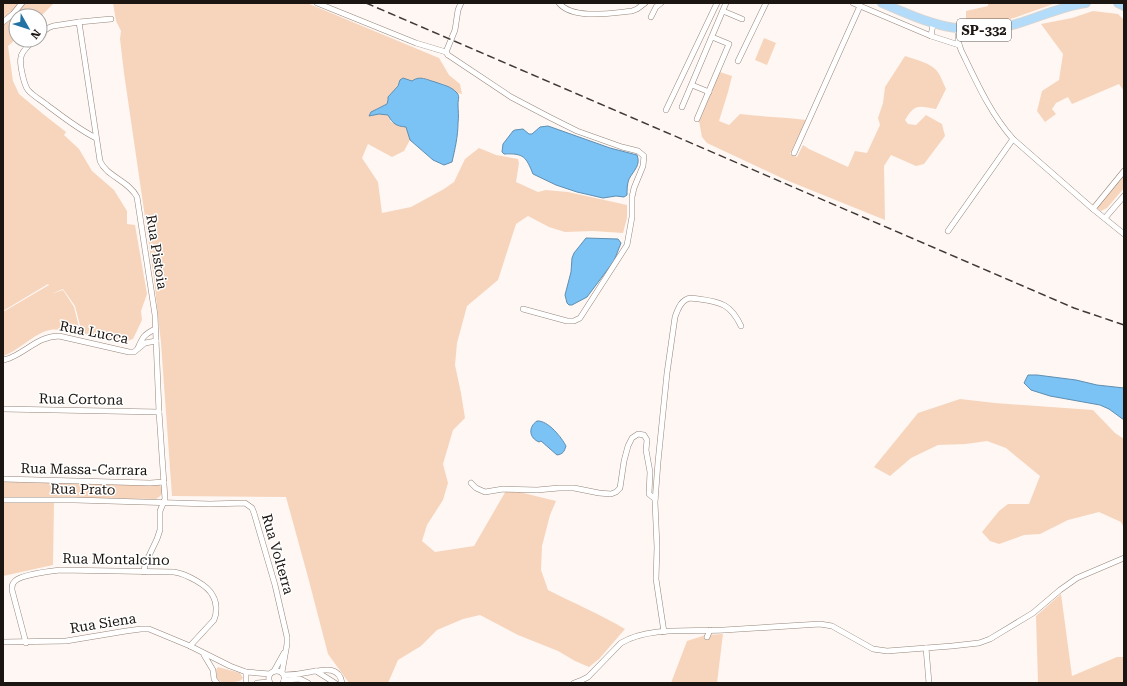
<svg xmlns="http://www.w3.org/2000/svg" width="1127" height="686" font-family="'Roboto Serif',serif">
  <rect width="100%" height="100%" fill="#fef7f3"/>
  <g fill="#f7d5bc">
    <path d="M3 3H54L40 17 16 16V39L8 46 13 81 19 94 43 114 66 132 64 135 79 149 92 171 114 190 127 211V224L135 225 147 294 141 311 142 320 133 339 124 342 110 341 82 333 75 306 63 289 51 294 63 290 74 307 81 335C72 333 59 328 50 330 34 333 19 351 3 356V312L49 285 48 284 3 311Z"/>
    <path d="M113 3H307L439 58 449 75 460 84 462 94 457 93 444 84 437 83 423 78 412 81 400 80C397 89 390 95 387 104L378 108 370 116 379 114 388 115 391 122 407 127 410 140 404 151 392 157 368 144 362 158 378 182 382 213 411 207 444 189 454 182 465 159 479 148 496 155 518 159 519 163 516 182 538 192 546 190 568 192 627 205V218L623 233 593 231 565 232 549 227 528 216 516 224 498 280 467 306 457 343 455 365 461 393 465 418 453 430 443 464 448 483 443 500 427 525 422 541 435 552 474 546 507 489 556 501 550 515 542 546 541 570 548 590C573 603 600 614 625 629L599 659 589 667 575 661 558 651 518 635 480 615 463 619 437 630 421 646 398 660 388 683H349L328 654 308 577 286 497 172 496 161 343 154 279 124 73 120 39 121 31 116 21Z"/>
    <path d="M988 3H1056L1014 18 988 24H966V11L988 6Z"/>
    <path d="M1093 11 1118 14 1124 20V91L1119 84 1072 104 1068 97 1056 103 1052 109 1056 114 1045 122 1037 111 1042 91 1059 80 1063 54 1041 24 1072 18Z"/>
    <path d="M764 38 776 43 767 65 755 60Z"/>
    <path d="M905 56C914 59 931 63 937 71 941 76 943 83 946 89L936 109C919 106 915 103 905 120L908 124 916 125 926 115 942 124 945 136 924 164 916 166 891 155 884 166 885 220 786 180 707 143 702 137 699 121 720 72 732 76 728 92 719 121 729 125 740 114C762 117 784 117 806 120L790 154 797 157 803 145 809 149 848 167 855 151 867 153 880 125 878 118 883 103 885 87Z"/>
    <path d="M1124 174V188L1107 208 1101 211 1096 207Z"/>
    <path d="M960 399 995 403 1093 410 1115 433 1124 439V528L1121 522 1099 512 1068 520 1040 534 1024 535 999 544 990 541 982 532 999 511 1008 504H1029L1040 476 1006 448 987 441 966 444 938 445 911 458 890 476 874 467 918 413Z"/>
    <path d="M3 482 158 484C165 488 164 495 156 499L3 497Z"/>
    <path d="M3 503H54L53 565 3 576Z"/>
    <path d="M1061 594 1072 676 1117 657H1124V683H1038L1036 616Z"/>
    <path d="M723 634 717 683H671L687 641 706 635Z"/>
    <path d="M218 667 240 673 243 678 240 681 228 683H222L217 678 216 670Z"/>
  </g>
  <g fill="#7bc2f5" stroke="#5e8eb1">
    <path d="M403 78 412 81C420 75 427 80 435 82 443 85 451 86 457 93 460 96 458 100 458 104 458 110 459 117 458 123 458 136 455 149 452 162L444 165 433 160 410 140 406 127C396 126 393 124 388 115L379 114 369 116 371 112 387 104 388 100V97L398 86 400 80Z"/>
    <path d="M548 126 610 148 637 155C641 165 634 170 629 179 627 184 627 190 627 195L624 197 616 196 603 198 577 192 556 185 533 174C526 157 524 153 504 154L502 152 503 144 513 131 515 130 523 129 529 134H532L540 127Z"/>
    <path d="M586 238 618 239 621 243 614 261 587 297 572 305H569L567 303 565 295 571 272 572 258 574 253Z"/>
    <path d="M1028 375H1037L1076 380 1097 385 1124 388V420L1109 409 1100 405 1050 396 1031 390 1024 383Z"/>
    <path d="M537 421C548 420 562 438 566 446 564 452 563 454 557 455L541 441 539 442C529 438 528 427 537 421Z"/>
  </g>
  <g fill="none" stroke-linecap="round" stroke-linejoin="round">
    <defs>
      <g id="street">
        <path d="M317 3 416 43 446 52"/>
        <path d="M461 3 458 10 455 30 446 52 448 55 511 97 549 117 577 131 622 147 638 151 644 156 643 166 634 188 632 197V217L627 245 580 318 574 321H567L523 309"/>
        <path d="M559 3C573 20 612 13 632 11L637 9 645 3"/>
        <path d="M853 3 931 36 959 45"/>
        <path d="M723 11 742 19"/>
        <path d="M651 17 656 7 661 3"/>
        <path d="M3 22 13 14 22 3"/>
        <path d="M79 22 100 161C106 176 129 181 137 197L155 315 159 412 165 499 160 511V530L157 539 145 564 144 572"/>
        <path d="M958 29V41L961 50C976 81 990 113 1013 139L1093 209 1124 234"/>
        <path d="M40 34 48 28 53 26 79 22 111 19"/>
        <path d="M931 36 933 24"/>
        <path d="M34 40C30 45 22 50 21 57 19 63 24 85 28 90 33 96 41 100 47 105 63 117 78 129 96 138"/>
        <path d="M738 61 766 3"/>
        <path d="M692 85 709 92"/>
        <path d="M682 107 726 3"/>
        <path d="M666 110 717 3"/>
        <path d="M697 119 729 44 712 37"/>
        <path d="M794 153 860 6"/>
        <path d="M1093 209 1124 171"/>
        <path d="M1105 218 1124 196"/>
        <path d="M948 231 1013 139"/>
        <path d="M138 348C143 336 144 335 155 329"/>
        <path d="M3 360C6 359 9 359 12 357 28 350 40 336 59 336L129 352H134L145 343 156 341"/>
        <path d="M3 409 159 412"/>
        <path d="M3 479 150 483 164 482"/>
        <path d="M471 483 476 488 485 492 503 489 537 490 559 488H574L599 493 611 494 616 492 620 488 624 461 628 446 632 438 638 434 644 435 647 440 646 450 650 472 649 494 655 499"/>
        <path d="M3 500H75L210 504 245 503 252 508 254 513 275 585 287 637V644L282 672"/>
        <path d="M664 632 656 579 657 547 655 502 658 462 667 373 675 317C677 311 680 302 687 299 690 297 695 299 699 299 722 302 731 305 741 326"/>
        <path d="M707 637 710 630"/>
        <path d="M3 642 66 641 126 631 141 629H149L190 646 230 666 246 672 270 674"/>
        <path d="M26 643 12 590C12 586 12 584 15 581 21 575 51 571 60 570L174 572C186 574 208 585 213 596 217 603 217 613 214 620L190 646"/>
        <path d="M926 648 929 683"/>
        <path d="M204 655 213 670 214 679 217 683"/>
        <path d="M274 671 284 653"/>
        <path d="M316 671 335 683"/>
        <path d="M284 675C293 675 301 674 310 672 322 670 339 665 342 683"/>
        <path d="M284 680 300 679 308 683"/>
        <path d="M246 683V672"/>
        <path d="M257 683 269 682"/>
        <path d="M270 683C263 667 290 667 283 683"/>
        <path d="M574 683 582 680 588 677 621 643C649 626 693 632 724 630 756 628 788 626 820 624L832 626 873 649 887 651 952 646 979 643 990 639 1033 613 1060 590 1077 578 1124 558"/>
      </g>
      <g id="primary">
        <path d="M882 3C928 23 965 39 1016 24 1040 17 1062 6 1086 3"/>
        <path d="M1118 3 1124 6"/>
      </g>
    </defs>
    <use href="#street" stroke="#95867c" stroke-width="6"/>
    <use href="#primary" stroke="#d6d5d4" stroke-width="10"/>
    <use href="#street" stroke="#fff" stroke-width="5"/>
    <use href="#primary" stroke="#b2dcf9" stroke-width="8"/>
    <path stroke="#3f3935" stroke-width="1.5" stroke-dasharray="8 4" stroke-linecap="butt" d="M366 3 1074 308 1124 325"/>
  </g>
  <g text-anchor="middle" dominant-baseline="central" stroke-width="3" stroke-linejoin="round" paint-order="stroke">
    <rect fill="#fff" stroke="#605c59" stroke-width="1" x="957" y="19" width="54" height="22" rx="3"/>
    <g font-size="13" font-weight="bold" fill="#1c1612">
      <text x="984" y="30">SP-332</text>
    </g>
    <g font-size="14" fill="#1c1612" stroke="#fff">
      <text transform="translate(157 252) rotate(81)">Rua Pistoia</text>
      <text transform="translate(94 332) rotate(11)">Rua Lucca</text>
      <text transform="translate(81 399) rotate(1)">Rua Cortona</text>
      <text transform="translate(84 469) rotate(1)">Rua Massa-Carrara</text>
      <text transform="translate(83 489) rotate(1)">Rua Prato</text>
      <text transform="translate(278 554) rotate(74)">Rua Volterra</text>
      <text transform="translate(116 559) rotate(1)">Rua Montalcino</text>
      <text transform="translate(103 623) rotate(-9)">Rua Siena</text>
    </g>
  </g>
  <rect width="1127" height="686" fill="none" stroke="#1c1612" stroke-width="8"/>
  <g transform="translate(28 28) rotate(129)"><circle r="19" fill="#ffffff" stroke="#a4a2a0"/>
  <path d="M0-3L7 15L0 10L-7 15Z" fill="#2273a4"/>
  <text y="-6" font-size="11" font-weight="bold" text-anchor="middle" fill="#1c1612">N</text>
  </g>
</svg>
